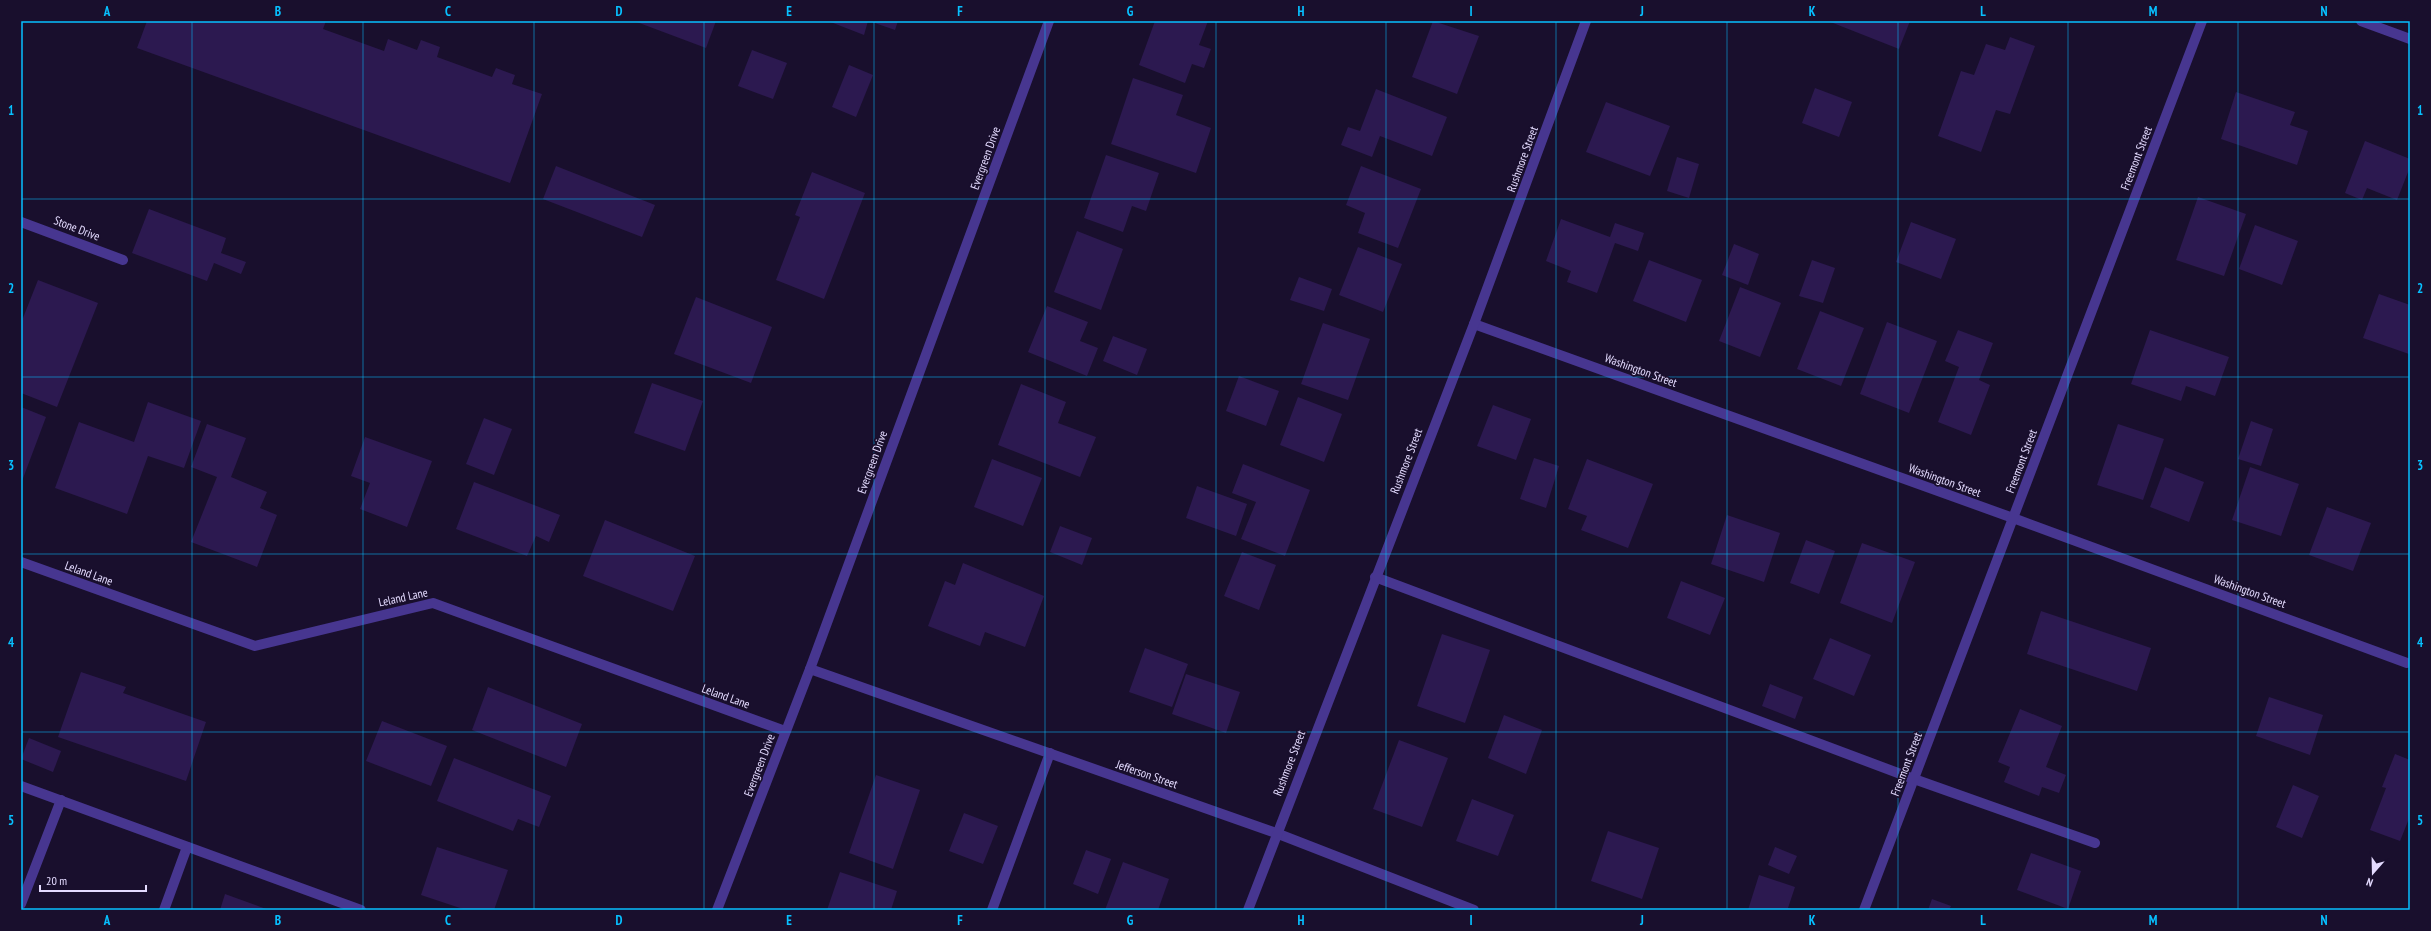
<svg xmlns="http://www.w3.org/2000/svg" width="2431" height="931" font-family="'PT Sans Narrow',sans-serif">
  <rect width="100%" height="100%" fill="#190f2d"/>
  <g fill="#2c1950">
    <path d="M147 21H326L323 29 384 51 388 39 417 50 421 40 440 47 437 57 492 77 496 68 515 75 512 84 542 94 510 183 137 48Z"/>
    <path d="M634 21H716L706 48Z"/>
    <path d="M828 21H868L864 35Z"/>
    <path d="M869 21H898L895 30Z"/>
    <path d="M1155 21H1208L1199 45 1211 49 1204 68 1192 64 1185 83 1139 65Z"/>
    <path d="M1433 21 1479 36 1457 94 1412 77Z"/>
    <path d="M1828 21H1910L1899 49Z"/>
    <path d="M2010 37 2035 46 2010 114 1996 110 1981 152 1938 136 1961 71 1974 75 1986 44 2005 50Z"/>
    <path d="M752 50 787 63 773 99 738 86Z"/>
    <path d="M849 65 873 75 856 117 832 107Z"/>
    <path d="M1133 78 1183 95 1176 115 1211 128 1196 173 1111 144Z"/>
    <path d="M1815 88 1852 102 1839 137 1802 123Z"/>
    <path d="M1376 89 1447 117 1432 156 1380 136 1372 157 1341 145 1348 127 1360 131Z"/>
    <path d="M2236 92 2295 112 2290 125 2308 131 2297 165 2221 139Z"/>
    <path d="M1606 102 1670 126 1650 176 1586 152Z"/>
    <path d="M2365 141 2410 159V167L2397 200 2367 188 2362 200 2345 193Z"/>
    <path d="M1106 155 1159 173 1146 211 1132 206 1123 232 1084 218Z"/>
    <path d="M1677 157 1699 164 1689 198 1667 191Z"/>
    <path d="M556 166 655 205 642 237 543 199Z"/>
    <path d="M1361 166 1421 189 1398 248 1358 233 1365 213 1346 205Z"/>
    <path d="M812 172 865 193 824 299 776 280 800 217 795 215Z"/>
    <path d="M2198 197 2246 214 2224 276 2176 260Z"/>
    <path d="M149 209 226 238 221 253 246 262 241 274 214 263 207 281 132 253Z"/>
    <path d="M1561 219 1610 237 1615 223 1644 233 1638 251 1615 243 1597 293 1567 282 1571 271 1546 261Z"/>
    <path d="M1911 222 1956 239 1941 279 1896 262Z"/>
    <path d="M2255 225 2298 241 2282 285 2239 269Z"/>
    <path d="M1077 231 1123 249 1101 310 1054 292Z"/>
    <path d="M1734 244 1759 254 1748 285 1722 275Z"/>
    <path d="M1358 247 1402 264 1383 312 1339 295Z"/>
    <path d="M1649 260 1702 280 1686 322 1633 301Z"/>
    <path d="M1812 260 1835 268 1823 303 1799 296Z"/>
    <path d="M1299 277 1332 289 1324 311 1290 300Z"/>
    <path d="M38 280 98 303 57 407 21 393V323Z"/>
    <path d="M1740 287 1781 303 1760 357 1719 341Z"/>
    <path d="M2379 294 2410 305 2409 354 2363 338Z"/>
    <path d="M696 297 772 327 751 383 674 354Z"/>
    <path d="M1047 306 1088 322 1080 341 1098 348 1087 376 1028 352Z"/>
    <path d="M1820 311 1864 328 1841 386 1797 369Z"/>
    <path d="M1887 322 1937 341 1909 413 1860 394Z"/>
    <path d="M1323 323 1370 339 1348 400 1301 384Z"/>
    <path d="M1958 330 1993 343 1979 380 1990 385 1971 435 1938 422 1959 367 1945 361Z"/>
    <path d="M2150 330 2229 357 2215 396 2186 386 2181 401 2131 384Z"/>
    <path d="M1113 336 1147 349 1137 375 1103 361Z"/>
    <path d="M1239 376 1279 391 1266 426 1226 411Z"/>
    <path d="M652 383 703 401 685 451 634 433Z"/>
    <path d="M1021 384 1066 402 1058 423 1096 437 1080 477 998 445Z"/>
    <path d="M1298 397 1342 414 1324 462 1280 445Z"/>
    <path d="M148 402 201 421 184 468 148 456 127 514 55 488 79 422 134 442Z"/>
    <path d="M1493 405 1531 419 1516 460 1477 446Z"/>
    <path d="M21 407 46 417 22 481 21 480Z"/>
    <path d="M484 418 512 429 494 475 466 464Z"/>
    <path d="M2251 421 2273 429 2261 466 2238 459Z"/>
    <path d="M207 424 246 438 231 477 267 492 260 508 277 515 257 567 191 542 217 477 191 467Z"/>
    <path d="M2118 424 2164 439 2143 500 2097 485Z"/>
    <path d="M365 437 432 461 407 527 360 509 370 483 351 476Z"/>
    <path d="M1534 458 1559 466 1546 508 1520 499Z"/>
    <path d="M992 459 1042 478 1023 526 974 507Z"/>
    <path d="M1587 459 1653 484 1628 548 1581 530 1587 516 1568 509Z"/>
    <path d="M1243 464 1310 490 1285 556 1241 539 1256 502 1232 493Z"/>
    <path d="M2165 467 2204 482 2189 522 2150 507Z"/>
    <path d="M2250 467 2299 484 2281 536 2232 520Z"/>
    <path d="M474 482 560 515 549 542 536 536 527 556 456 529Z"/>
    <path d="M1197 486 1247 504 1236 536 1186 518Z"/>
    <path d="M2327 507 2371 523 2353 571 2309 555Z"/>
    <path d="M1727 515 1780 533 1764 582 1711 564Z"/>
    <path d="M605 520 695 556 673 611 583 576Z"/>
    <path d="M1060 526 1092 538 1082 565 1050 552Z"/>
    <path d="M1806 540 1835 551 1819 594 1790 583Z"/>
    <path d="M1862 543 1915 562 1892 623 1840 603Z"/>
    <path d="M1242 552 1276 565 1259 610 1224 596Z"/>
    <path d="M963 563 1044 596 1025 647 985 632 980 646 928 626 945 581 955 585Z"/>
    <path d="M1681 581 1725 598 1710 635 1667 618Z"/>
    <path d="M2041 611 2151 648 2137 691 2027 654Z"/>
    <path d="M1442 634 1490 650 1465 723 1417 706Z"/>
    <path d="M1830 638 1871 655 1854 696 1813 679Z"/>
    <path d="M1145 648 1188 664 1172 707 1129 692Z"/>
    <path d="M81 672 126 687 123 693 206 722 186 781 58 737Z"/>
    <path d="M1186 674 1240 692 1226 733 1172 714Z"/>
    <path d="M1770 684 1803 697 1795 719 1762 706Z"/>
    <path d="M488 687 582 724 566 767 472 730Z"/>
    <path d="M2269 697 2323 715 2310 755 2256 736Z"/>
    <path d="M2020 709 2062 726 2046 767 2066 775 2059 793 2042 787 2039 796 2004 782 2010 767 1998 762Z"/>
    <path d="M1504 715 1542 730 1526 774 1488 758Z"/>
    <path d="M382 721 447 746 431 786 366 761Z"/>
    <path d="M29 738 61 751 53 772 21 759Z"/>
    <path d="M1399 740 1448 758 1422 827 1373 809Z"/>
    <path d="M2395 754 2410 760V816L2400 841 2370 830 2386 788 2382 787Z"/>
    <path d="M454 758 551 796 539 827 518 819 513 831 437 801Z"/>
    <path d="M876 775 920 790 893 869 849 853Z"/>
    <path d="M2293 785 2319 796 2302 838 2276 827Z"/>
    <path d="M1472 799 1514 815 1498 856 1456 841Z"/>
    <path d="M964 813 998 826 983 864 949 851Z"/>
    <path d="M1608 831 1659 848 1642 899 1591 881Z"/>
    <path d="M437 847 508 870 494 910H466L421 895Z"/>
    <path d="M1775 847 1797 856 1789 874 1768 865Z"/>
    <path d="M1086 850 1111 859 1098 894 1073 884Z"/>
    <path d="M2031 853 2081 871 2068 909 2017 890Z"/>
    <path d="M1123 862 1169 879 1158 910H1105Z"/>
    <path d="M840 872 897 891 891 910H827Z"/>
    <path d="M1759 875 1795 887 1788 908 1794 910H1748Z"/>
    <path d="M225 894 269 910H220Z"/>
    <path d="M1932 899 1951 906 1949 910H1928Z"/>
  </g>
  <g fill="none" stroke-linecap="round" stroke-linejoin="round">
    <g stroke="#473690" stroke-width="10">
      <path d="M1375 577 1914 779 2095 843"/>
      <path d="M21 786 361 910"/>
      <path d="M21 904 61 800"/>
      <path d="M164 910 187 847"/>
      <path d="M992 910 1050 753"/>
    </g>
    <g stroke="#473690" stroke-width="10">
      <path d="M2361 21 2410 39"/>
      <path d="M21 222 123 260"/>
      <path d="M1474 324 2013 518 2407 663"/>
      <path d="M21 562 255 646 433 603 785 731"/>
      <path d="M810 669 1276 833 1474 910"/>
      <path d="M717 910 810 669 1049 21"/>
      <path d="M1248 910 1474 324 1586 21"/>
      <path d="M1864 910 2202 21"/>
    </g>
  </g>
  <path fill="none" stroke="#07c0ff" stroke-width="1" stroke-opacity="0.55" d="M192 21V910M363 21V910M534 21V910M704 21V910M874 21V910M1045 21V910M1216 21V910M1386 21V910M1556 21V910M1727 21V910M1898 21V910M2068 21V910M2238 21V910M21 199H2410M21 377H2410M21 554H2410M21 732H2410"/>
  <g text-anchor="middle" dominant-baseline="central" stroke-width="3.5" stroke-linejoin="round" paint-order="stroke">
    <g font-size="12" fill="#e4dbff" stroke="#190f2d">
      <text transform="translate(985 158) rotate(-70)">Evergreen Drive</text>
      <text transform="translate(2136 158) rotate(-69)">Freemont Street</text>
      <text transform="translate(1522 159) rotate(-70)">Rushmore Street</text>
      <text transform="translate(77 228) rotate(21)">Stone Drive</text>
      <text transform="translate(1641 370) rotate(20)">Washington Street</text>
      <text transform="translate(1406 461) rotate(-69)">Rushmore Street</text>
      <text transform="translate(2021 461) rotate(-69)">Freemont Street</text>
      <text transform="translate(872 462) rotate(-70)">Evergreen Drive</text>
      <text transform="translate(1945 480) rotate(20)">Washington Street</text>
      <text transform="translate(89 573) rotate(20)">Leland Lane</text>
      <text transform="translate(2250 591) rotate(20)">Washington Street</text>
      <text transform="translate(403 597) rotate(-12)">Leland Lane</text>
      <text transform="translate(726 696) rotate(20)">Leland Lane</text>
      <text transform="translate(1289 763) rotate(-69)">Rushmore Street</text>
      <text transform="translate(1906 764) rotate(-69)">Freemont Street</text>
      <text transform="translate(759 765) rotate(-69)">Evergreen Drive</text>
      <text transform="translate(1147 774) rotate(19)">Jefferson Street</text>
    </g>
  </g>
  <rect width="2431" height="931" fill="none" stroke="#190f2d" stroke-width="44"/>
  <g transform="translate(2373 873) rotate(200)" stroke="#190f2d" stroke-width="3" paint-order="stroke">
  <path d="M0-3L7 15L0 10L-7 15Z" fill="#e4dbff"/>
  <text y="-6" font-size="11" font-weight="bold" text-anchor="middle" fill="#e4dbff">N</text>
  </g>
  <path d="M40 885v6h106v-6" fill="none" stroke="#e4dbff" stroke-width="2"/>
  <text x="46" y="885" font-size="12" fill="#e4dbff" stroke="#190f2d" stroke-width="3" paint-order="stroke">20 m</text>
  <rect x="22" y="22" width="2387" height="887" fill="none" stroke="#07c0ff" stroke-width="1.5"/>
  <g font-size="13" text-anchor="middle" font-weight="bold" fill="#07c0ff">
    <text x="107" y="16">A</text>
    <text x="278" y="16">B</text>
    <text x="448" y="16">C</text>
    <text x="619" y="16">D</text>
    <text x="789" y="16">E</text>
    <text x="960" y="16">F</text>
    <text x="1130" y="16">G</text>
    <text x="1301" y="16">H</text>
    <text x="1471" y="16">I</text>
    <text x="1642" y="16">J</text>
    <text x="1812" y="16">K</text>
    <text x="1983" y="16">L</text>
    <text x="2153" y="16">M</text>
    <text x="2324" y="16">N</text>
    <text x="11" y="115">1</text>
    <text x="2420" y="115">1</text>
    <text x="11" y="293">2</text>
    <text x="2420" y="293">2</text>
    <text x="11" y="470">3</text>
    <text x="2420" y="470">3</text>
    <text x="11" y="647">4</text>
    <text x="2420" y="647">4</text>
    <text x="11" y="825">5</text>
    <text x="2420" y="825">5</text>
    <text x="107" y="925">A</text>
    <text x="278" y="925">B</text>
    <text x="448" y="925">C</text>
    <text x="619" y="925">D</text>
    <text x="789" y="925">E</text>
    <text x="960" y="925">F</text>
    <text x="1130" y="925">G</text>
    <text x="1301" y="925">H</text>
    <text x="1471" y="925">I</text>
    <text x="1642" y="925">J</text>
    <text x="1812" y="925">K</text>
    <text x="1983" y="925">L</text>
    <text x="2153" y="925">M</text>
    <text x="2324" y="925">N</text>
  </g>
</svg>
